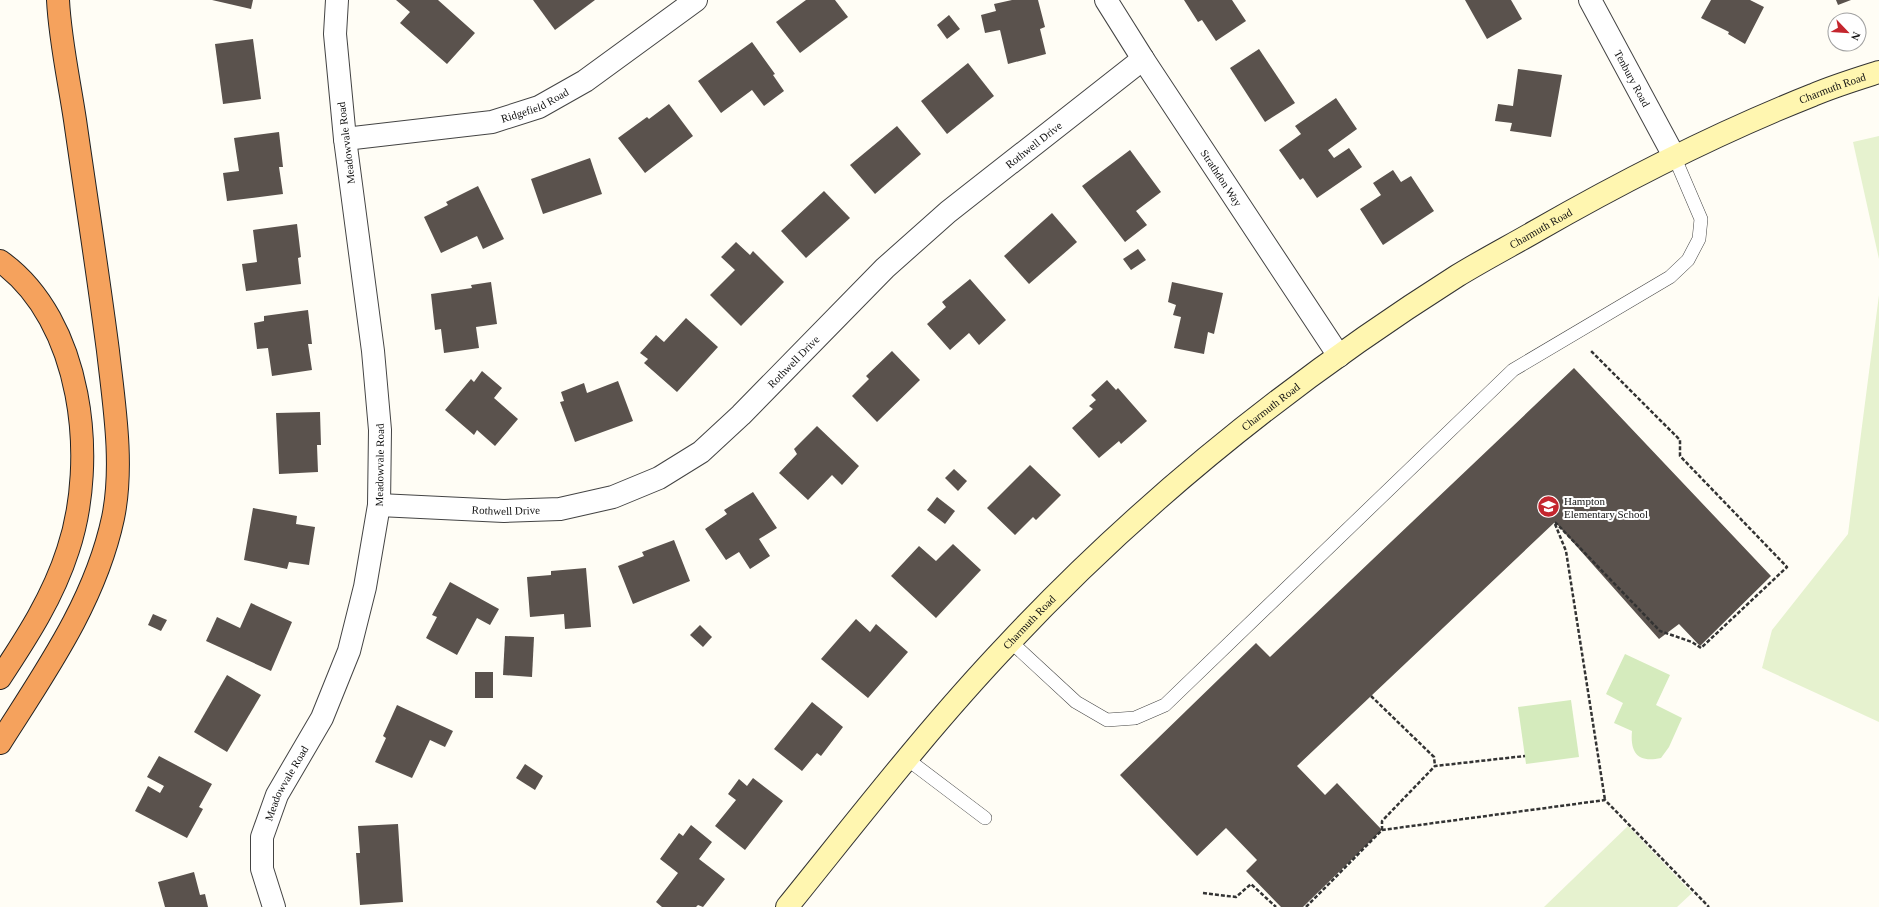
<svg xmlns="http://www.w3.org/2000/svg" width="1879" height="907" font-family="Georgia,serif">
  <rect width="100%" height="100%" fill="#fffdf5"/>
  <g fill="#d5ebbd">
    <path d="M1625 654 1670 675 1656 705 1682 718 1669 747 1661 758C1638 763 1630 753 1632 731L1614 723 1623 703 1606 694Z"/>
    <path d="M1571 700 1579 757 1526 764 1518 707Z"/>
  </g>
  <g fill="#e6f2cf">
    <path d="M1879 136V259L1853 142Z"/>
    <path d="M1879 295V722L1762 668 1772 630 1848 534Z"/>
    <path d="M1628 826 1692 893 1677 907H1544Z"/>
  </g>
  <g fill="#5a524d">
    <path d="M212 0H253L251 9Z"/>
    <path d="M396 0H438L475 33 447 64 400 23 410 12Z"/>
    <path d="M533 0H595L555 30Z"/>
    <path d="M806 0H835L848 17 800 53 776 22Z"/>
    <path d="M1012 0H1038L1045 27 1040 29 1046 54 1008 64 1000 30 985 33 981 15 996 11 994 4Z"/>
    <path d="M1184 0H1232L1246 21 1216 41 1202 20 1198 22Z"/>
    <path d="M1465 0H1511L1522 19 1487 39Z"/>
    <path d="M1711 0H1750L1764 7 1745 44 1728 34 1729 32 1701 18Z"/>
    <path d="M1836 0H1851L1838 5Z"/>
    <path d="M949 15 960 29 947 39 937 25Z"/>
    <path d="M253 39 261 99 223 104 215 44Z"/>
    <path d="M752 42 775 74 773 75 784 91 764 106 752 90 721 113 698 81Z"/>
    <path d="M1259 49 1295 103 1265 122 1230 68Z"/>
    <path d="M968 63 994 96 947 134 921 101Z"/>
    <path d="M1518 69 1562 75 1551 137 1510 131 1512 123 1495 121 1498 104 1513 106Z"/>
    <path d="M1336 98 1357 129 1328 150 1334 158 1349 148 1362 167 1317 198 1303 178 1300 180 1279 150 1301 134 1295 126Z"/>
    <path d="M669 104 693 136 645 173 618 138 647 117 649 119Z"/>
    <path d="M897 126 921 154 875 194 850 165Z"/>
    <path d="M279 132 283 167H279L283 194 227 201 223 173 239 171 234 138Z"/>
    <path d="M1130 150 1161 192 1136 211 1147 225 1125 242 1082 186Z"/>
    <path d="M590 158 602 194 543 214 531 179Z"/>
    <path d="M1393 170 1401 182 1411 176 1434 211 1383 245 1360 209 1381 195 1373 183Z"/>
    <path d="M478 186 504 239 483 249 477 236 441 253 424 217 448 205 446 202Z"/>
    <path d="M824 191 850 218 806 258 781 231Z"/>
    <path d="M1052 213 1077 242 1029 284 1004 256Z"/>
    <path d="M297 224 301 257 298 258 301 284 246 291 242 264 257 262 253 230Z"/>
    <path d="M736 242 750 255 753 251 784 282 741 326 710 295 735 270 721 257Z"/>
    <path d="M1138 249 1146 260 1131 270 1123 259Z"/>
    <path d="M970 279 1006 320 979 345 969 333 950 350 927 324 946 307 942 302Z"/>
    <path d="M491 282 497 324 476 327 479 348 444 353 441 329 435 330 431 294 472 288 471 285Z"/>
    <path d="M1172 282 1223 293 1214 334 1208 332 1204 354 1174 348 1181 317 1173 315 1176 305 1168 302Z"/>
    <path d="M308 310 312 344H308L312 370 272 376 268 348 257 349 254 323 264 321V316Z"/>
    <path d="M686 318 718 347 677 392 644 363 648 359 640 353 656 335 664 342Z"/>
    <path d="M892 351 920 380 877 422 852 396 869 379 866 376Z"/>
    <path d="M1574 368 1771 576 1700 646 1679 624 1659 639 1555 522 1297 766 1325 795 1337 783 1382 830 1303 907H1281L1246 871 1257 860 1226 828 1197 856 1120 775 1256 643 1270 657Z"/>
    <path d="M482 371 502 388 494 398 518 419 495 446 477 430 474 435 445 410 471 379 474 382Z"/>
    <path d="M1107 380 1116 390 1118 388 1147 421 1121 444 1119 441 1099 458 1072 428 1093 409 1089 406 1096 400 1091 395Z"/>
    <path d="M618 381 633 421 575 442 560 402 564 401 561 392 584 383 587 393Z"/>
    <path d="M320 412 321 445H317L318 472 279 474 276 413Z"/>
    <path d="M817 426 859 466 842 485 832 475 808 500 779 473 797 454 794 449Z"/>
    <path d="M1030 465 1061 495 1036 520 1033 517 1015 535 987 508Z"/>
    <path d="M954 469 967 481 958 491 945 478Z"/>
    <path d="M753 492 777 528 759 539 770 556 750 569 739 552 726 560 705 529 727 514 724 510Z"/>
    <path d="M937 497 955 511 945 524 927 510Z"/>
    <path d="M253 508 297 516 296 524 315 527 309 565 289 562 287 569 244 560Z"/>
    <path d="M674 540 690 581 633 604 618 566 644 556 642 552Z"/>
    <path d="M953 544 981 570 936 618 891 576 919 546 936 561Z"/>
    <path d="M586 568 591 627 565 629 564 614 530 617 527 577 551 575V571Z"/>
    <path d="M450 582 499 609 490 625 477 618 457 655 426 638 437 617 432 615Z"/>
    <path d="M251 603 292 622 271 671 206 641 217 617 240 628Z"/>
    <path d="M153 614 167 620 161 631 148 625Z"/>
    <path d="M856 619 870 632 876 624 908 652 868 698 821 659Z"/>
    <path d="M700 625 712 637 703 647 690 635Z"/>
    <path d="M505 636 534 637 532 677 503 675Z"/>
    <rect x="475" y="672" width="18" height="26"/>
    <path d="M227 675 261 695 227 752 194 732Z"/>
    <path d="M812 702 843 727 821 756 817 753 802 771 774 749Z"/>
    <path d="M397 705 453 731 445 747 430 740 412 778 375 762 386 738 383 736Z"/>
    <path d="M159 756 212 784 199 807 203 809 187 838 135 811 148 786 160 793 164 786 147 777Z"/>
    <path d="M525 764 543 776 535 790 516 778Z"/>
    <path d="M753 778 783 801 745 850 715 826 736 800 728 794 739 779 747 786Z"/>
    <path d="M398 824 403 902 360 905 356 853H360L358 826Z"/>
    <path d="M691 825 712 842 699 859 725 879 703 907 698 905 696 907H662L656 902 678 873 660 859 679 833 683 836Z"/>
    <path d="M194 872 200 895 205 894 208 907H165L158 882Z"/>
  </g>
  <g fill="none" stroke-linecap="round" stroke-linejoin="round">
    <defs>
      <g id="lane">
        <path d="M1010 641 1076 702 1107 720 1135 718 1165 705 1513 370 1670 277 1688 260 1699 239 1701 219 1674 156"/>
        <path d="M907 759 985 818"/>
      </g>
      <g id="street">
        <path id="s1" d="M1106 0 1143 59 1339 356"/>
        <path id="s2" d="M1590 0 1674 156"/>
        <path id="s3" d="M345 139 492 122 539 107 585 81 696 0"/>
        <path id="s4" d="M379 505 504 511 560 509 613 497 659 478 701 452 741 415 885 268 948 212 1143 59"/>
        <path id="s5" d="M274 907 262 869V837L277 795 322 718 349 651 365 587 379 505 380 430 373 351 345 139 335 34 337 0"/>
      </g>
      <g id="secondary">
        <path id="s6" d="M787 907C859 818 929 727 1008 644 1141 502 1293 380 1457 276 1483 260 1510 246 1536 231 1625 180 1717 133 1813 95 1834 86 1857 79 1879 72"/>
      </g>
      <g id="highway">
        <path d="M0 261C83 320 98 460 68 550 53 597 27 637 0 678"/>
        <path d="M0 743C45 672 95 602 113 518 124 465 114 404 108 351 98 274 86 197 75 120 69 80 60 40 58 0"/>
      </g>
    </defs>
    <use href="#lane" stroke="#444" stroke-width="14"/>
    <use href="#street" stroke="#444" stroke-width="24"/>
    <use href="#secondary" stroke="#333" stroke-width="24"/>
    <use href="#highway" stroke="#222" stroke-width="24"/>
    <g stroke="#333" stroke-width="2.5" stroke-dasharray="4 2" stroke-linecap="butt">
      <path d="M1555 522 1660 631 1692 642 1701 648 1787 567 1680 456V440L1590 350"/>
      <path d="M1555 524 1566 551 1605 800"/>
      <path d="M1371 696 1434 757 1435 766"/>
      <path d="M1382 830V821L1435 766 1525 756"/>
      <path d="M1203 893 1236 897 1251 884 1276 907"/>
      <path d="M1306 907 1382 830 1605 800 1709 907"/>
    </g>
    <use href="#lane" stroke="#fff" stroke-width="13"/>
    <use href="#street" stroke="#fff" stroke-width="22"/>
    <use href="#secondary" stroke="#fff6b0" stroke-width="22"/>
    <use href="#highway" stroke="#f5a25d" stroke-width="22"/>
  </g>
  <defs>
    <symbol id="school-disc" viewBox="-11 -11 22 22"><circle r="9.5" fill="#c4262e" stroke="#fff"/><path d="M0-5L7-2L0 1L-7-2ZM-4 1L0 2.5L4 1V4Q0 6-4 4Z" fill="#fff"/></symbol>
  </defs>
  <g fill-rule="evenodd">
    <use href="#school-disc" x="1536" y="494" width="25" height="25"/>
  </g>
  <g text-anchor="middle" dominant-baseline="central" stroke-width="4" stroke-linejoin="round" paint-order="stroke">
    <g font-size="11" fill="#111" stroke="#fff">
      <text stroke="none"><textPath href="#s2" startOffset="89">Tenbury Road</textPath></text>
      <text stroke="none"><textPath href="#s6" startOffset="1346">Charmuth Road</textPath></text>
      <text stroke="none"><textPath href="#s3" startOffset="194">Ridgefield Road</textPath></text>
      <text transform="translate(346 143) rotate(-97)">Meadowvale Road</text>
      <text stroke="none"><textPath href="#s4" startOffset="788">Rothwell Drive</textPath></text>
      <text stroke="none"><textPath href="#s1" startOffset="212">Strathdon Way</textPath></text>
      <text stroke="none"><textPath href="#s6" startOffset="1022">Charmuth Road</textPath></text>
      <text stroke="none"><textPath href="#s4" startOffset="464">Rothwell Drive</textPath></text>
      <text stroke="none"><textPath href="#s6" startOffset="698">Charmuth Road</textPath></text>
      <text stroke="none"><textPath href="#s5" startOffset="467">Meadowvale Road</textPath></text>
      <text stroke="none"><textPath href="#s4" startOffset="127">Rothwell Drive</textPath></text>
      <text stroke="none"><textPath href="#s6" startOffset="374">Charmuth Road</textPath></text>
      <text stroke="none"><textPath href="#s5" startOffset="131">Meadowvale Road</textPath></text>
    </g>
    <g font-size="11" fill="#111" stroke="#fff" text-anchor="start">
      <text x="1564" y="501">Hampton<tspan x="1564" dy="13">Elementary School</tspan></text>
    </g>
  </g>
  <g transform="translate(1847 32) rotate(115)"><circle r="19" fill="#ffffff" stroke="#a0a0a0"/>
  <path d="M0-3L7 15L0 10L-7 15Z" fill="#c4262e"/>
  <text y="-6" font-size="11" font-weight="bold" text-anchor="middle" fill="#111111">N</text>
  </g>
</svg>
